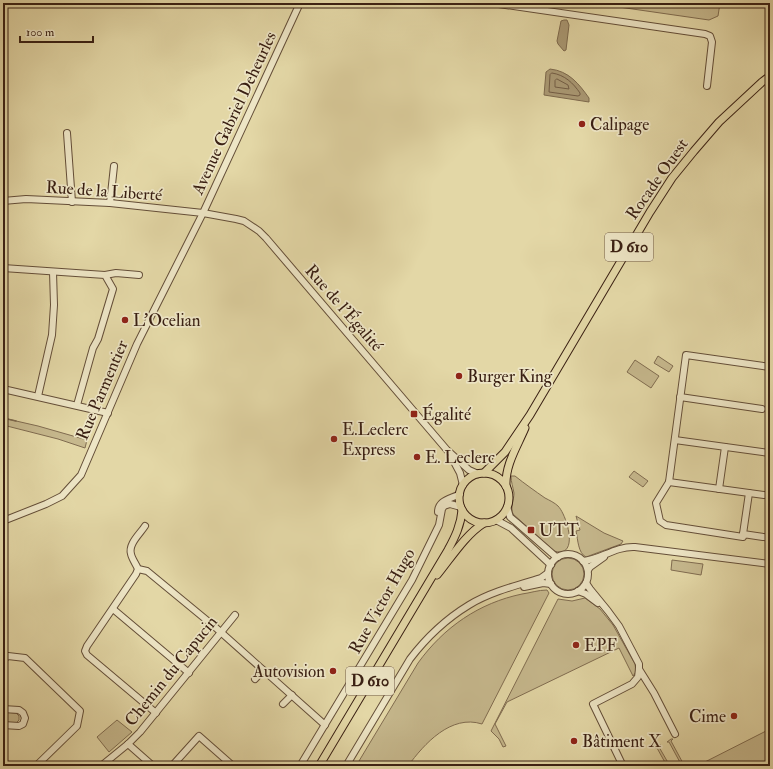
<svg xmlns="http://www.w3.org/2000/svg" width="773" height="769" font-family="'IM FELL Double Pica',serif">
  <rect width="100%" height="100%" fill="#e3d7a6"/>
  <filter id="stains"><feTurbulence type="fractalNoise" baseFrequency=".005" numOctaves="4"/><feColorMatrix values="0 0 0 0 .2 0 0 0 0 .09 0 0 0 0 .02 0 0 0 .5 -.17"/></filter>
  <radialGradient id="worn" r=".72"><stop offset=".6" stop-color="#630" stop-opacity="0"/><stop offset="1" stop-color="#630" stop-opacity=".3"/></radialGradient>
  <g fill="#c6b88d" stroke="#806c50">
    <path d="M591 3H720L718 16 709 20Z"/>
    <path d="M658 356 673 366 669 372 654 363Z"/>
    <path d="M635 360 659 376 651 388 627 372Z"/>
    <path d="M3 418 38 426 87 440 85 448 58 439 3 425Z"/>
    <path d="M634 471 648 481 643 487 629 477Z"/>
    <path d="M511 476H515C525 484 535 491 545 498 549 500 555 503 558 506 567 515 580 559 554 551L513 514C510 507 514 500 514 493 513 487 511 482 511 476Z"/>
    <path d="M576 516 604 533 623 541 621 544 586 557C578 553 578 540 576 531L580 530Z"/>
    <circle cx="568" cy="574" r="16"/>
    <path d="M672 560 703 564 701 575 671 570Z"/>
    <path d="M547 590 549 593 482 724C451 714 424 744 408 766H356L418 663C444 627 479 603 522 594 530 593 538 590 547 590Z"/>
    <path d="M585 598 600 609 613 625 635 664 636 672 633 676 619 648 507 702 495 724 506 746 503 747 499 739 491 731 558 599 572 601Z"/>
    <path d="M3 712 16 713 19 716V720L16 723H3Z"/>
    <path d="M117 720 132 732 109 752 97 737Z"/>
    <path d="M770 729V766H697Z"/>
    <path d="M671 739H673L671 741 684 765 686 764 684 766H682L669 742H667Z"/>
    <path d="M659 745H661L659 747 670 766H667L657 748H655Z"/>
  </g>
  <g fill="#aa9974" stroke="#7d694d">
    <path d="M564 20H567L569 25 566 50 564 51 558 44 557 41 561 21Z"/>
    <path d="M550 69C569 71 579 84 589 98V102L544 95 546 72Z"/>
  </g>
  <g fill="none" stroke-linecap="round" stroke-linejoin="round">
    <g stroke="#725c44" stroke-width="1">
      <path d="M552 73C565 75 573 83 580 93V95L578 96 549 92 550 75Z"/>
      <path d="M557 79 568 85 569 89 555 87V81Z"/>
    </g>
    <path stroke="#7d694d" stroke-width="1.5" d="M3 418 16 421"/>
    <defs>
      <g id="minor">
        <path d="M492 3 705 34 710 36 712 42 707 86"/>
        <path d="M67 133 72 202"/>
        <path d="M3 201 26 199 110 203 203 213 236 219 244 221 259 231 266 238 447 450 469 470 478 474"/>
        <path d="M110 203 114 166"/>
        <path d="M3 268 105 275 113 289 98 339 93 348 77 405"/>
        <path d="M105 275 116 273 139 275"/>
        <path d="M770 367 686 355 669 482 656 503 660 521 666 525 743 537V534L770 538"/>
        <path d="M3 389 108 413"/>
        <path d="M38 396 52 335 54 305 53 272"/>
        <path d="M680 397 762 409"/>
        <path d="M675 440 769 453"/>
        <path d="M452 458 460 473 463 485"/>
        <path d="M669 482 764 495"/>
        <path d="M719 489 725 447"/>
        <path d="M507 507 510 517 516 522 555 556 558 557"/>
        <path d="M438 512C438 500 451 499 460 494"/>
        <path d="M496 520 511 528 551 565"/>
        <path d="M3 521 46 504 62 496 81 475 137 344 203 213 300 3"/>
        <path d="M145 526C140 534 128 544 131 554 132 559 136 564 138 569L136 574 87 646 85 651 87 655 156 713"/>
        <path d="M743 534 749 493"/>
        <circle cx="568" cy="574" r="20"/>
        <path d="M583 561C600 560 615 546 635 547L770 564"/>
        <path d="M138 569 147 571 215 627 325 725"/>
        <path d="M588 570 590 567 604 557"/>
        <path d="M586 583 590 589 608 611 619 626 639 664V669L638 677 632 684 593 704 621 762"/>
        <path d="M524 587 543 583 551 584"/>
        <path d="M578 591 586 594 598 603"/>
        <path d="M113 609 189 673"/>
        <path d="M3 660 8 656 25 658 80 711 77 726 36 766"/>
        <path d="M639 669 654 693 675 734"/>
        <path d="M255 679 263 670"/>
        <path d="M283 704 292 695"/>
        <path d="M3 709 19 710 23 713 25 718 23 724 19 726 3 725"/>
        <path d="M128 744 153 766"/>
        <path d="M101 766 128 744 140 732 235 615"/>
        <path d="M172 766 199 736 233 766"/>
        <path d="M300 766 412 580 439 525 442 509 444 506 450 504 461 507"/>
        <path d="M346 766 410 659C426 638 446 619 469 605 490 592 518 585 541 578L548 573"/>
      </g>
      <g id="major">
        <path d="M484 473 505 452 530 415 650 212 672 178 694 151 719 122 762 82 770 76"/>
        <circle cx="484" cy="498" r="25"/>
        <path d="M506 486C505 465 517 447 525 428"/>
        <path d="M437 575C451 558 465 535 484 523"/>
        <path d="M319 766 448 550C455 537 461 525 462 510"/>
      </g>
    </defs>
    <use href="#minor" stroke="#644e38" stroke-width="8"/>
    <use href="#major" stroke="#3a2013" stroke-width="9"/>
    <use href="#minor" stroke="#ede5c5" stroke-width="6"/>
    <use href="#major" stroke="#e3d7a6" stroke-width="7"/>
  </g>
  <g fill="#8f2418" stroke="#ede5c5" stroke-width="1.5">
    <circle cx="582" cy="124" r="4"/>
    <circle cx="125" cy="320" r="4"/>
    <circle cx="459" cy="376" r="4"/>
    <rect x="410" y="410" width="8" height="8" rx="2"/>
    <circle cx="334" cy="439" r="4"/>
    <circle cx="417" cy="457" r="4"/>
    <rect x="527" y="526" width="8" height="8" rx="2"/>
    <circle cx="576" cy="645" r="4"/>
    <circle cx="333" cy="671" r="4"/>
    <circle cx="734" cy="716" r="4"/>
    <circle cx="574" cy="741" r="4"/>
  </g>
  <g text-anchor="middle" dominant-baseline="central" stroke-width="3.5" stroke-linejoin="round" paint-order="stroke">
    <g fill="#ede5c5" stroke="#705b48" stroke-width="1">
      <rect x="605" y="233" width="48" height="28" rx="3"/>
      <rect x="346" y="667" width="48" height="28" rx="3"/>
    </g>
    <g font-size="16" font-weight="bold" fill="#3a2013">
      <text x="629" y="247">D 610</text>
      <text x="370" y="681">D 610</text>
    </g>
    <g font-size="17" fill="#3a2013" stroke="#ede5c5">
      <text transform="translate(234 113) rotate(-65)">Avenue Gabriel Deheurles</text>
      <text transform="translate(657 179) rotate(-55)">Rocade Ouest</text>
      <text transform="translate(104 191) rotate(4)">Rue de la Liberté</text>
      <text transform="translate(344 308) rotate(49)">Rue de l'Égalité</text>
      <text transform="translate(102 390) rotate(-67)">Rue Parmentier</text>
      <text transform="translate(382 601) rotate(-61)">Rue Victor Hugo</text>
      <text transform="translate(171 671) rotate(-51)">Chemin du Capucin</text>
    </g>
    <g font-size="17" fill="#3a2013" stroke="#ede5c5" text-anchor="start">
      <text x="590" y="124">Calipage</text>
      <text x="133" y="320">L'Ocelian</text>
      <text x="467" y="376">Burger King</text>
      <text x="422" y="414">Égalité</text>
      <text x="342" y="429">E.Leclerc<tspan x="342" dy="20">Express</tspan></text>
      <text x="425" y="457">E. Leclerc</text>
      <text x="539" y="530">UTT</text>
      <text x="584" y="645">EPF</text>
      <text x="325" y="671" text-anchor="end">Autovision</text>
      <text x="726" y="716" text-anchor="end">Cime</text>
      <text x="582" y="741">Bâtiment X</text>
    </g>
  </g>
  <rect width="773" height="769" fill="none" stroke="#e3d7a6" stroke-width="16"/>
  <rect x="4" y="4" width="765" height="761" fill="none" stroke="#3a2013" stroke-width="2"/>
  <rect x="8" y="8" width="757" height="753" fill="none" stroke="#3a2013"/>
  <path d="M20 36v6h73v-6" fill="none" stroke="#3a2013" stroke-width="2"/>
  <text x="26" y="36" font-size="12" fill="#3a2013" stroke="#ede5c5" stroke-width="3" paint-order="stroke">100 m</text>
  <rect width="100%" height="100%" filter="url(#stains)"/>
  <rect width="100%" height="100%" fill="url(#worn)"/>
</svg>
